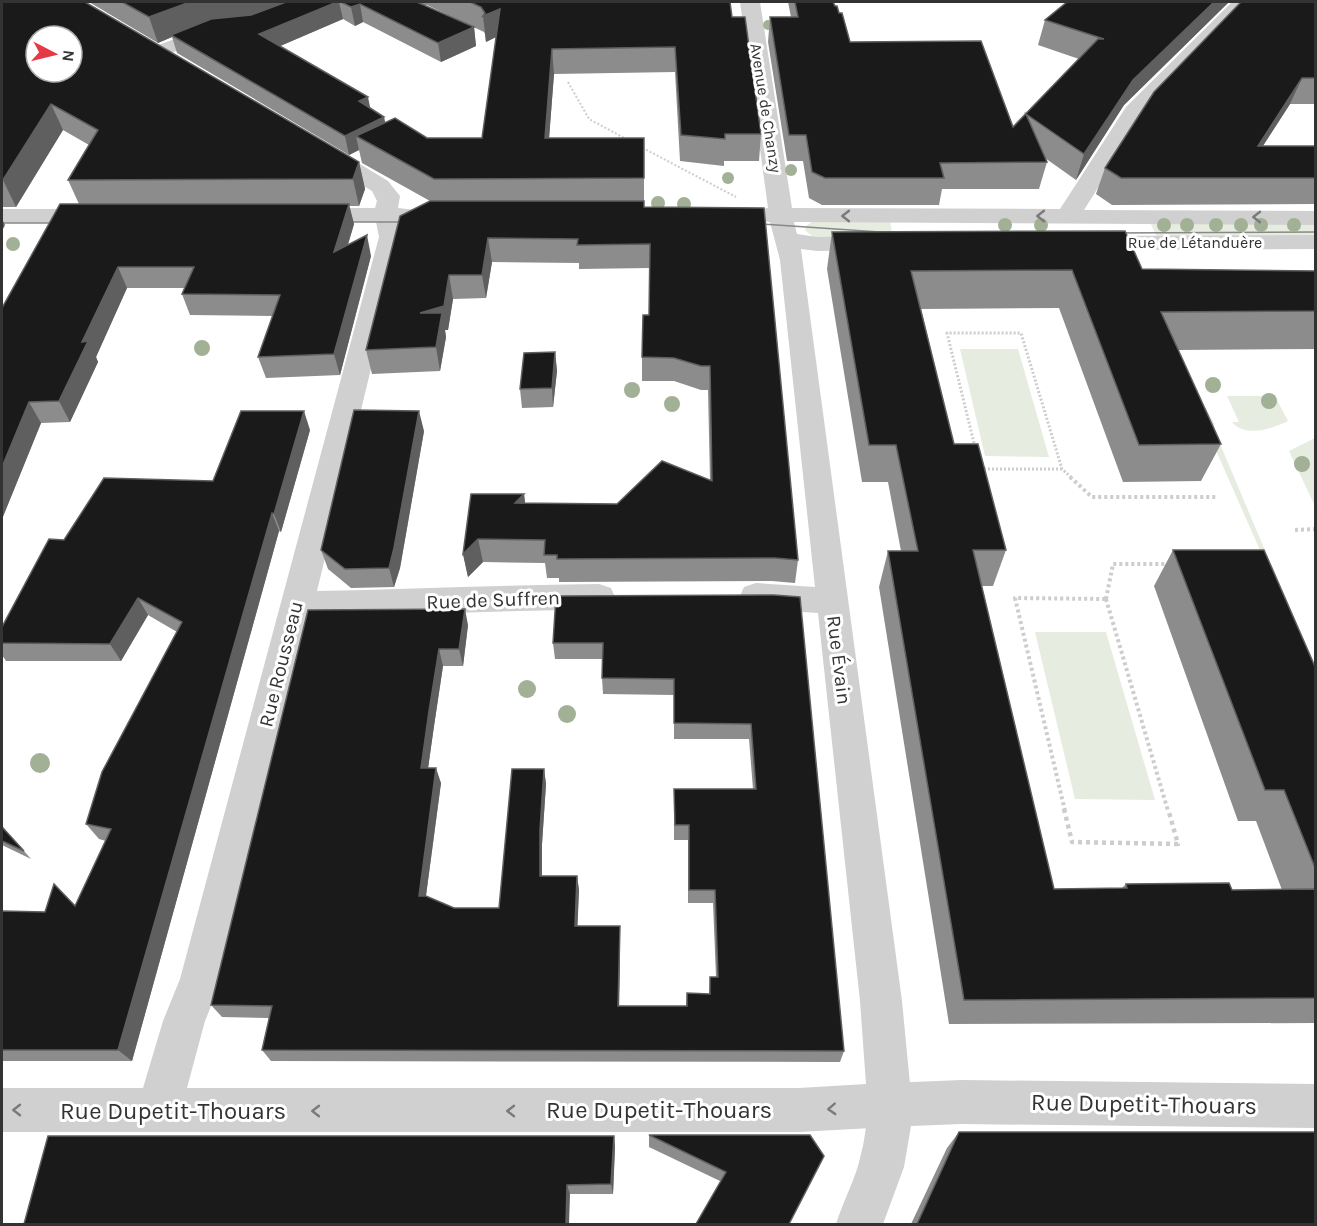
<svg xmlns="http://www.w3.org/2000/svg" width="1317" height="1226" font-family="Karla,sans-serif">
  <rect width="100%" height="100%" fill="#fff"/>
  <g fill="#e6ecdf">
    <path d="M1149 220 1315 222V237H1157Z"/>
    <path d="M890 221 893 239 813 237 805 230 806 226 812 222Z"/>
    <path d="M960 349H1018L1049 457 985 456Z"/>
    <path d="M1192 396H1199L1214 423 1215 432 1315 669V675Z"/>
    <path d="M1227 396H1275L1288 421C1272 429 1245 438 1232 422H1239Z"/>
    <path d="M1315 438V506L1289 451Z"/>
    <path d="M1035 632H1106L1155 800 1075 799Z"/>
  </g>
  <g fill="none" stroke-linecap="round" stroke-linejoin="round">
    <g stroke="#cdcdcd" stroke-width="2" stroke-dasharray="2 2" stroke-linecap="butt">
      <path d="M568 82 589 119 628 140"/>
      <path d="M639 146 736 197"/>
    </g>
    <g stroke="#cdcdcd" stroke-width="3" stroke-dasharray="2 2" stroke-linecap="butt">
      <path d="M975 447 947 333H1021L1062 469 1072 478"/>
      <path d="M980 469H1062"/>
    </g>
    <g stroke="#cdcdcd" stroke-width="4" stroke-dasharray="3 3" stroke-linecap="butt">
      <path d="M1070 477 1092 497H1217"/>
      <path d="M1295 530 1316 529"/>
      <path d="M1106 599 1168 811"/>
      <path d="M1106 599 1113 564H1169"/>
      <path d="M1065 811 1015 598 1106 599"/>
    </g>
    <path stroke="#cdcdcd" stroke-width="4.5" stroke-dasharray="4 4" stroke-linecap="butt" d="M1064 809 1072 842 1178 844 1168 809"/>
    <g fill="#d0d0d0" fill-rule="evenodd">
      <path d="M740 2H760L792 208 1060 209 1126 107 1232 2H1251L1143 116 1084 210 1316 211V225L794 222 797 234 817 237 875 236 884 238 887 243 884 248 875 250 817 251 801 249 902 1001 912 1105 906 1121 890 1127 799 1132H2V1088H143L163 1021 180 979 379 237 376 222H306L298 220 294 215 298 210 306 208H375L377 201 372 191 316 157 313 152 316 147 324 145 332 147 388 181 400 196 398 208 416 210 420 215 416 220 400 222 403 237 317 591C411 589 505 585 599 584L611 588 615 597 611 606 599 610C503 610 407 615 310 617L222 979 205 1021 187 1088H799L866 1084 860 1001 818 613 756 609 744 605 740 596 744 587 756 583 815 587 780 260 770 222 751 220 747 215 751 210 768 208Z"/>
      <path d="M216 24 223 26 226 30 223 34 157 58 150 56 147 52 150 48Z"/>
      <path d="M2 209H99L107 211 111 216 107 221 99 223H2Z"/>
      <path d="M1316 235V249L1085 250 1076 248 1073 243 1076 238 1085 236Z"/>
    </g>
    <path fill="#d0d0d0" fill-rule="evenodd" d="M962 1080 1316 1084V1128L962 1124 911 1126 904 1167 883 1224H836C843 1201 856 1179 861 1154 867 1132 866 1110 874 1089L890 1083Z"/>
    <g stroke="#888" stroke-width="1.5">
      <path d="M337 222H415"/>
      <path d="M2 223H67"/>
      <path d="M748 223 880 232"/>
      <path d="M1108 233 1316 232"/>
    </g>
  </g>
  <g fill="#a2b095">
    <circle cx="768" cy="25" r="5"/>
    <circle cx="791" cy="170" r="6"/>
    <circle cx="728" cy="178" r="6"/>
    <circle cx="658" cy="203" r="7"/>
    <circle cx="684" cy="204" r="7"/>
    <circle cx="1005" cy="225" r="7"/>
    <circle cx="1041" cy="225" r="7"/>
    <circle cx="1164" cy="225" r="7"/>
    <circle cx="1187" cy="225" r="7"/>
    <circle cx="1216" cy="225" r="7"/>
    <circle cx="1241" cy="225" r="7"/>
    <circle cx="1261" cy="225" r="7"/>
    <circle cx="1294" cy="225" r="7"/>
    <circle cx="13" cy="244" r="7"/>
    <circle cx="202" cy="348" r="8"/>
    <circle cx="1213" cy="385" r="8"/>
    <circle cx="632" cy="390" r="8"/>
    <circle cx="1269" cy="401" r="8"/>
    <circle cx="672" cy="404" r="8"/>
    <circle cx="1302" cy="464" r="8"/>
    <circle cx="527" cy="689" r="9"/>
    <circle cx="567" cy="714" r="9"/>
    <circle cx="40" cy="763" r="10"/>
  </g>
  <g fill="#8c8c8c" fill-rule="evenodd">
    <path d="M2 2 359 162 365 189 359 206H349L354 224 348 245 371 256 340 375 266 378 258 357 273 316 190 315 182 294 185 288H127L96 357 98 362 70 422 41 423 2 519V308L79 204 68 180 89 145 63 130 16 207H2Z"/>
    <path d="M89 2H730L732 17 761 134 759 161H724V166L680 161 675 72 554 74 549 138 644 165V207L798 560 795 583 772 581 559 582V578H547L545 563 483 562 468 577 463 554 524 494 525 503 617 504 710 480 708 390H701L674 381H642V357L649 315 650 268 579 269V263L492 262 486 298 453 299 448 330H445L446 337 440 371 372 374 366 350 430 201 362 163 359 150 349 155 177 53 172 37 158 43ZM424 5H427L484 32 485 34 486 42 496 37 482 138H427L385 123 384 117 280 46 343 19 355 26 363 22 441 62 476 46 474 27Z"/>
    <path d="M788 2H833L850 42 1013 127 1079 59 1038 45 1045 20 1229 2 1124 105 1076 180 1045 158 1047 162 1039 189H942L939 205H822L809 198 803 161H787L768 42 770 17H791Z"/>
    <path d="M1316 2V104H1290L1263 146H1316V204L1112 205 1096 194 1105 168Z"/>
    <path d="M832 232 1142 269 1316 271V349L1178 350 1221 444 1201 481 1123 482 1059 308 921 309 954 444 1006 550 993 586H982L1054 889 1122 888 1126 884 1232 890H1282L1256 821H1238L1154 586 1173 550 1316 669V1023L949 1024 879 587 888 551H901L888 482H862L827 269Z"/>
    <path d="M555 352 557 371 553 407 522 408 520 389Z"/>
    <path d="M310 430 281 532 279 531 132 1061H2V911L45 912 54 884 76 906 106 841 99 839 86 824 177 632 148 615 121 661H6L2 655V627L64 540 213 481Z"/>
    <path d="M424 431 400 568 394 587 351 588 328 569 321 550Z"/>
    <path d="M774 595 844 1051 840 1062 271 1061 262 1050 269 1018 222 1017 211 1005 308 610 468 625 463 666H443L434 726 428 768 441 783 426 896 454 908H499L544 769 546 784 542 844V876H577L579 890 577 926H620V939L619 1006H686L687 993 709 994 710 977H716L713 903H688V840H674V789H753L749 739H674V695L603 694 602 678V659H555L553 643Z"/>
    <path d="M2 826 31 859 2 845Z"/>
    <path d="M959 1132 1316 1224H911L947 1148Z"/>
    <path d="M649 1135H810L720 1181 649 1147Z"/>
    <path d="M614 1136 615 1147 613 1194H570L24 1224Z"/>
  </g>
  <g fill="#5f5f5f">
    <path d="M190 2H291L244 20 171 35 172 37 158 43 149 17Z"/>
    <path d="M337 2H339L343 19 264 53 259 34Z"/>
    <path d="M1214 2H1229L1124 105 1076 180 1084 154 1133 80Z"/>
    <path d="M360 4 363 22 355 26 351 7Z"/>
    <path d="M500 9 502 34 486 42 483 16Z"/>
    <path d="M474 27 476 46 441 62 438 43Z"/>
    <path d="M552 49 554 74 547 165 545 138Z"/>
    <path d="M1302 78 1290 104 1246 172 1258 146Z"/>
    <path d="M368 97 372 117 359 101Z"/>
    <path d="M51 104 63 130 16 207 3 180Z"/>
    <path d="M384 117 388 136H356L359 150 349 155 345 136Z"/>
    <path d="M359 162 365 189 359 206 353 179Z"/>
    <path d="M349 204 354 224 339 273 334 252Z"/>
    <path d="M2 219 5 225 2 231Z"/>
    <path d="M367 235 371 256 340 375 334 354Z"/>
    <path d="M488 238 492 262 486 298 482 275Z"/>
    <path d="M118 267 127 288 96 357 98 362 70 422 59 401 82 342Z"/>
    <path d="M449 275 453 299 448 330H445L446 337 440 371 436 347 420 313Z"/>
    <path d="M555 352 557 371 553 407 552 388Z"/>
    <path d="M29 402 41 423 2 519V467Z"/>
    <path d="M304 411 310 430 281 532 274 514Z"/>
    <path d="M419 411 424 431 400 568 394 587 389 568Z"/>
    <path d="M524 494 527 518 515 503Z"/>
    <path d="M272 513 279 531 132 1061 118 1050Z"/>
    <path d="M478 539 483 562 468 577 463 554Z"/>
    <path d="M138 598 148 615 121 661 110 644Z"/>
    <path d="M465 609 468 625 463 666 459 649Z"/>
    <path d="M439 649 443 666 434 726 426 783 421 768 429 711Z"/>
    <path d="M436 768 441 783 424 910 419 896Z"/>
    <path d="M544 769 546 784 542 844V890L540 876V830Z"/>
    <path d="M577 876 579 890 577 939 575 926Z"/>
    <path d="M620 926V939L619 1018 618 1006Z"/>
    <path d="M614 1136 615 1147 613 1194 611 1184Z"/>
    <path d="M567 1185 570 1194 569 1224H566Z"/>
  </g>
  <g fill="#1a1a1a" stroke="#5f5f5f" stroke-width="1.5" fill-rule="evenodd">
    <path d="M2 2H85L359 162 353 179 68 180 98 130 51 104 3 180H2ZM36 36H72V72H36Z"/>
    <path d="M122 2H190L149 17Z"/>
    <path d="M286 2H337L259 34 368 97 359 101 384 117 345 136 171 35 211 19 251 15Z"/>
    <path d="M341 2H417L474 27 438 43 360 4 351 7Z"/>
    <path d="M470 2H730L732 17H745L761 134H725V139L681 135 675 47 552 49 545 138H644V178L434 179 356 136 395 118 427 138H482L500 9 483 16 485 13 481 7Z"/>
    <path d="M795 2H833L835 6H837L839 13H842L850 42 981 41 1013 127 1098 39H1104L1045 20 1067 2H1214L1133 80 1084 154 1026 114 1047 162 940 163 944 178H825L812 172 806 135H789L770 17H798Z"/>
    <path d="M1241 2H1316V78H1302L1258 146H1316V178H1121L1105 168 1154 92Z"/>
    <path d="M430 201H644V207L764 208 798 560 775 558 557 559V555H544L545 540 478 539 463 554 471 494H524L515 503 617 504 662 461 712 481 710 366H701L674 358 642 357 643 315H649L650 244 577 245 578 239 488 238 482 275H449L444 306 420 313H442L436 347 366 350 400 216Z"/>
    <path d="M60 204H349L334 252 367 235 334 354 258 357 280 295 182 294 194 267H118L82 342 88 341 59 401 29 402 2 467V308Z"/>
    <path d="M1125 231 1142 269 1316 271V311L1161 312 1221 444 1139 445 1072 270 911 271 954 444H978L1006 550H973L1054 889 1127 888 1126 884 1229 883 1232 890 1316 889V998L964 1000 888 551H918L896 445H869L832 232Z"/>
    <path d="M555 352 552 388 520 389 524 353Z"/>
    <path d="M354 410 419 411 394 548 389 568 345 569 321 550Z"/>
    <path d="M241 411H304L274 514 272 513 118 1050H2V911L45 912 54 884 75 906 111 829 86 824 102 772 182 622 138 598 110 644 2 643V627L49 539 64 540 104 478 213 481Z"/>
    <path d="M1173 550H1264L1316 669V870L1284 790H1265Z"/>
    <path d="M774 595 800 597 844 1051 262 1050 272 1006 211 1005 308 610 465 609 459 649H439L429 711 421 768H436L419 896H426L454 908H499L512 769H544L540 830V876H577L575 926H620L618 1006H687V993L710 994V977H718L715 890H689V825H675L674 789H756L751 724 674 723V679L602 678 603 643H553L556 596Z"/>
    <path d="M2 827 24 851 2 841Z"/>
    <path d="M959 1132H1316V1224H917Z"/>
    <path d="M649 1135H810L824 1156 789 1224H696L726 1172Z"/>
    <path d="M48 1136H614L611 1184 567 1185 566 1224H24Z"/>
  </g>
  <defs><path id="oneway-chevron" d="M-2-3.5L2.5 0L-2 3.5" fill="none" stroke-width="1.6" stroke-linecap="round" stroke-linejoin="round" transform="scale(1.5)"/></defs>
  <g stroke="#7a7a7a">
    <use href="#oneway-chevron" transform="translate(846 216) rotate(-180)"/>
    <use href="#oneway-chevron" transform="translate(1041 216) rotate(180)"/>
    <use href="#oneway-chevron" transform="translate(1257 217) rotate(-180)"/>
    <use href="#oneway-chevron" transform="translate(832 1109) rotate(177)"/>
    <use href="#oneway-chevron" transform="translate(17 1110) rotate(-180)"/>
    <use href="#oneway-chevron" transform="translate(316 1111) rotate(180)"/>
    <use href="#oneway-chevron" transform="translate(511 1111) rotate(180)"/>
  </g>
  <g text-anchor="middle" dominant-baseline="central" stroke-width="6" stroke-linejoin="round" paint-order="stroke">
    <g font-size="16" fill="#333" stroke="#fff">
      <text transform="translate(766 108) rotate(81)">Avenue de Chanzy</text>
      <text x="1195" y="242">Rue de Létanduère</text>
    </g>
    <g font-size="20" fill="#333" stroke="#fff">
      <text transform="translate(493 600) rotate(-2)">Rue de Suffren</text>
      <text transform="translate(839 660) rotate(83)">Rue Évain</text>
      <text transform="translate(281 664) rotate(-76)">Rue Rousseau</text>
    </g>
    <g font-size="24" fill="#333" stroke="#fff">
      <text transform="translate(1144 1104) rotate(1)">Rue Dupetit-Thouars</text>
      <text x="659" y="1110">Rue Dupetit-Thouars</text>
      <text x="173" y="1111">Rue Dupetit-Thouars</text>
    </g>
  </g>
  <rect width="1317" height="1226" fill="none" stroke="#333333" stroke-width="6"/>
  <g transform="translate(54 54) rotate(97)"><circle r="28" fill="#ffffff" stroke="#adadad" stroke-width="1.5"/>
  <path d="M0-4.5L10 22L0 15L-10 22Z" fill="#e63946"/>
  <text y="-9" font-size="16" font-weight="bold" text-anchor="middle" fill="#333333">N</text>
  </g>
</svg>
